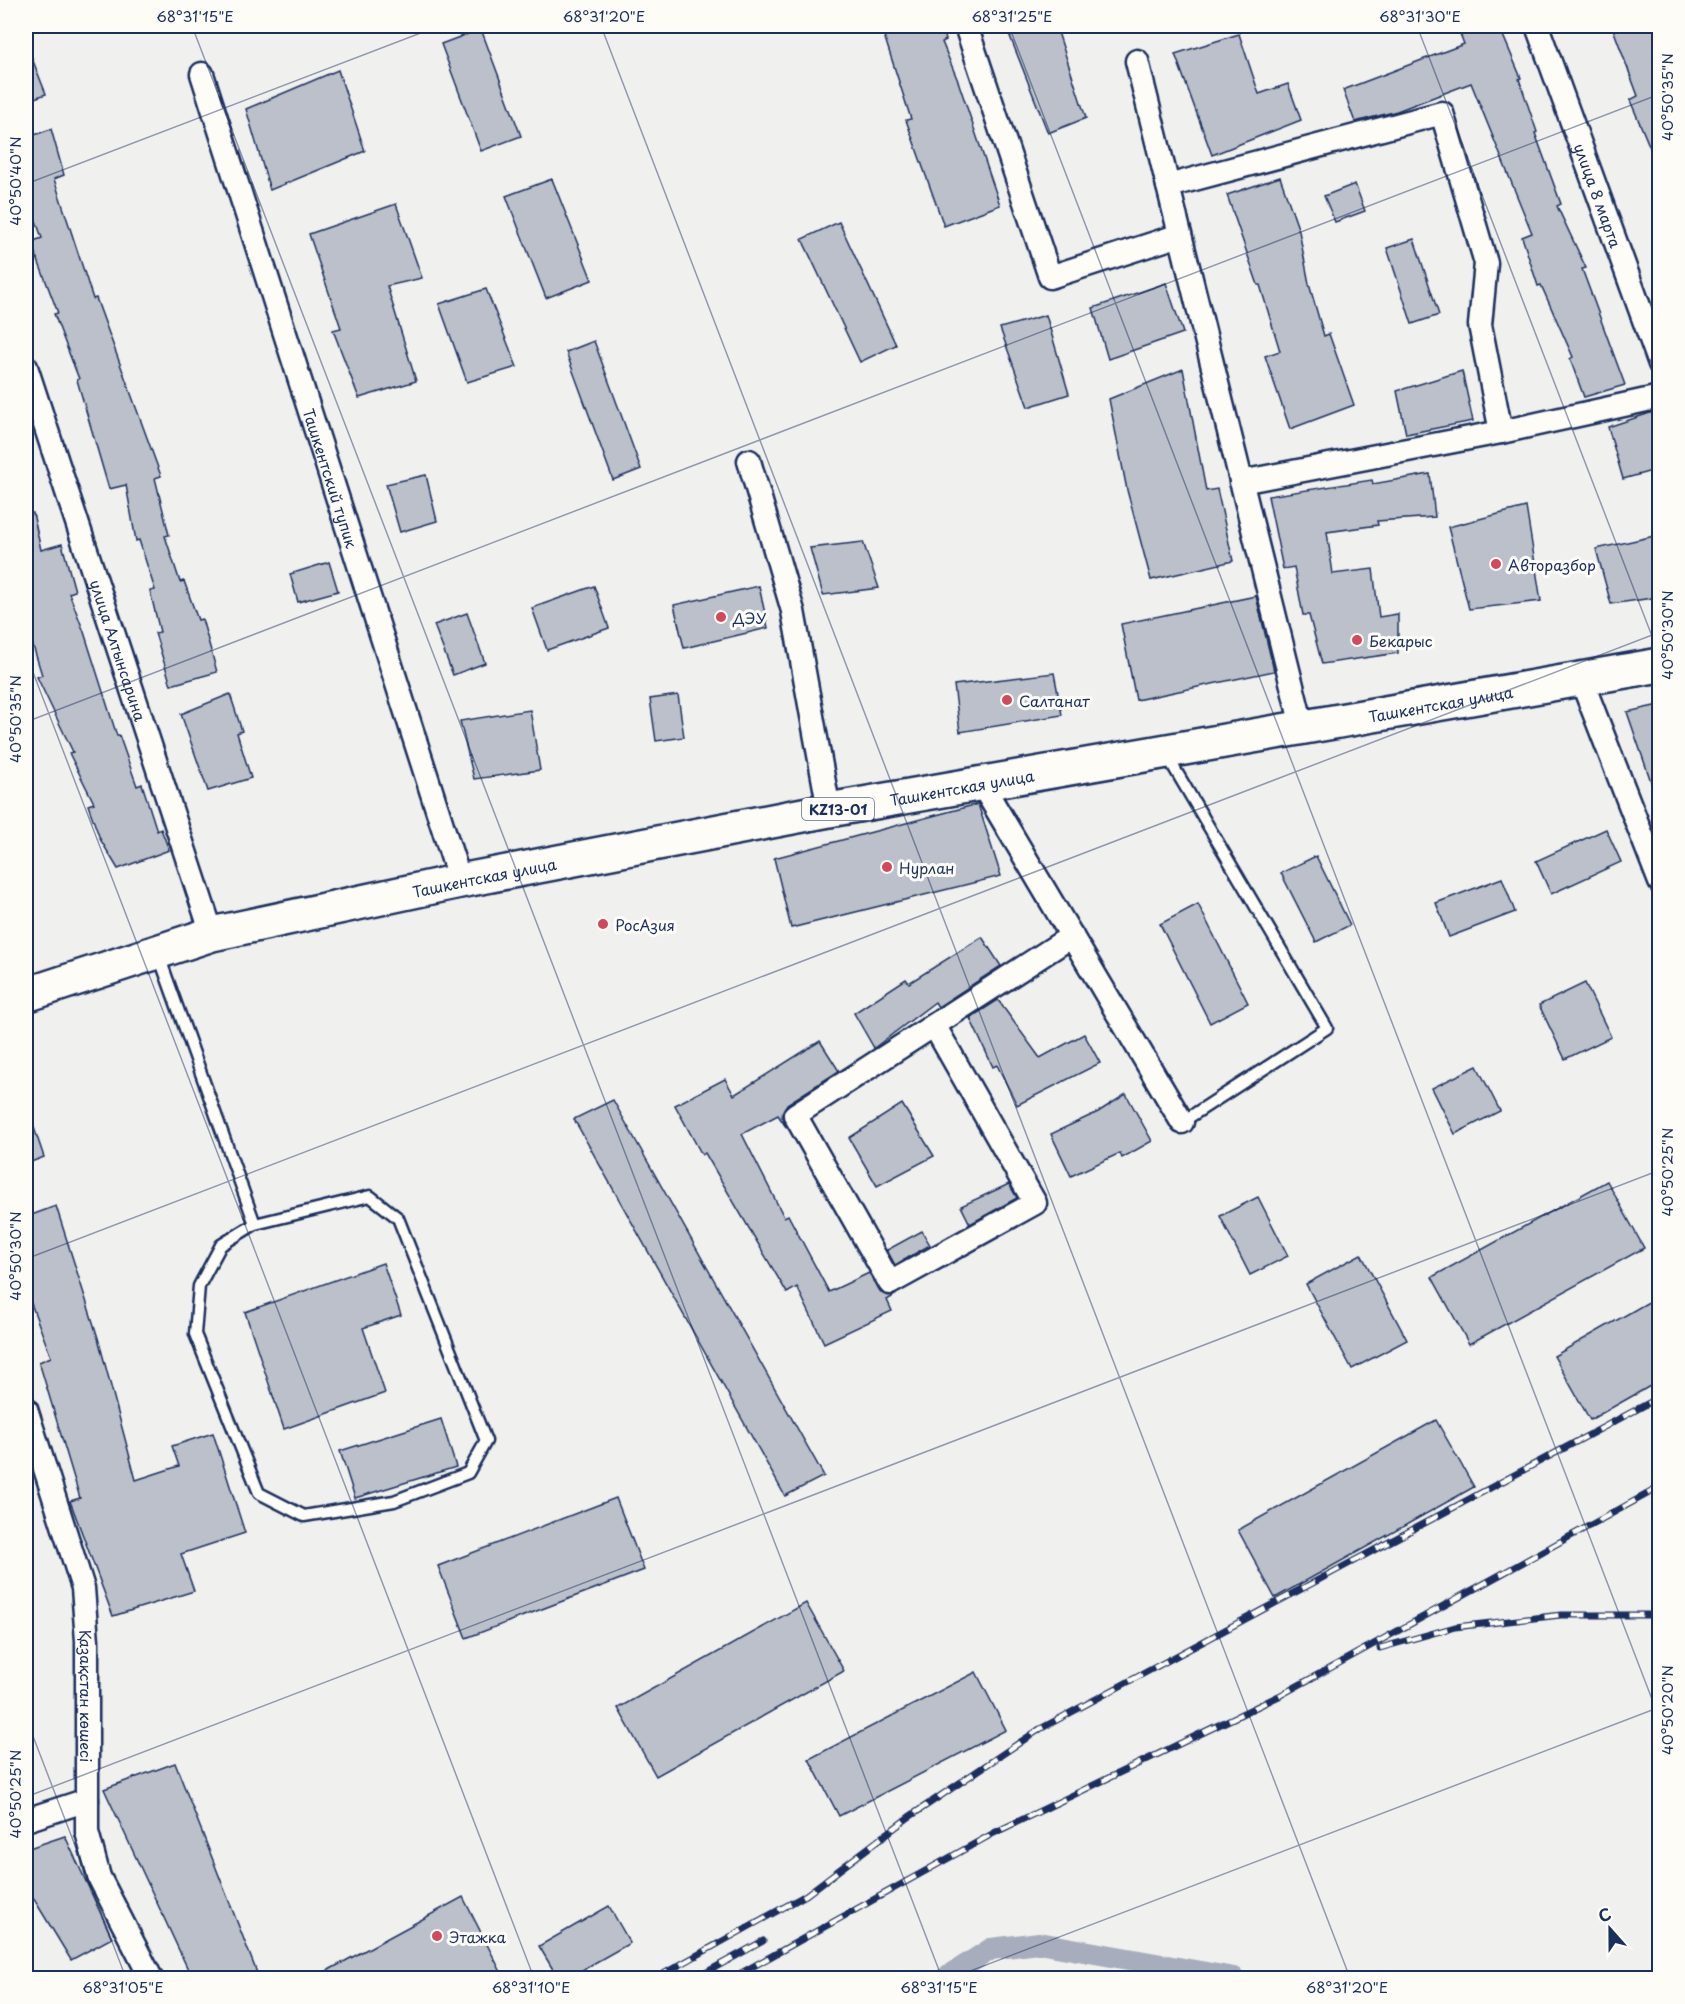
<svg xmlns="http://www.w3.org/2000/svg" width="1685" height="2004" font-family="'Playpen Sans',sans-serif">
  <rect width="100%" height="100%" fill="#f0f0ee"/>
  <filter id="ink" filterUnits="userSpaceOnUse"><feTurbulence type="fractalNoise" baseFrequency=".0167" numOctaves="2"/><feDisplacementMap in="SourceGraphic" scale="12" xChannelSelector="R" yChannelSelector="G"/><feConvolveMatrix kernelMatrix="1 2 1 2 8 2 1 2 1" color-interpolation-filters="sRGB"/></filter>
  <g filter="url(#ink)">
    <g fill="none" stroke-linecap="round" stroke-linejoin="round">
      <path stroke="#a7adbd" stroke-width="22" d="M946 1978 991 1949 1039 1943 1234 1978"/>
    </g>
    <g fill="#bbc0ca" stroke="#1b2f5e" stroke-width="1.5">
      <path d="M881 26H942L946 40 942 42 958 81 1000 205 944 226 906 120 911 119Z"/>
      <path d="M1006 26H1056L1086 118 1048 133Z"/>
      <path d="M1457 26H1499L1521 78 1519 79 1537 132 1535 133 1561 204 1557 206 1586 268 1582 269 1625 385 1584 397 1570 359 1573 357 1541 285 1538 286 1522 237 1532 233 1471 83 1397 111 1355 122 1343 90 1464 44Z"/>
      <path d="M1612 26H1654L1659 38V169L1630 100 1638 96Z"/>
      <path d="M481 29 521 136 481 151 441 44Z"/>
      <path d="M1239 34 1259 94 1288 84 1301 120 1212 155 1175 54Z"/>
      <path d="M26 43 46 94 26 101Z"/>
      <path d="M338 70 365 151 270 190 246 109Z"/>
      <path d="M51 129 64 175 54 179 93 299 96 298 161 476 155 478 169 535 165 536 180 582 184 581 198 620 202 619 217 672 171 685 155 633 160 632 150 591 155 590 139 540 136 541 126 485 109 489 77 380 79 379 54 314 58 313 31 242 42 238 26 192V138Z"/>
      <path d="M1280 177 1299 231 1309 284 1324 336 1329 334 1354 405 1290 429 1265 356 1280 351 1260 285H1258L1227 195Z"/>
      <path d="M552 179 592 280 546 298 506 196Z"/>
      <path d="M1355 184 1365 211 1335 222 1324 196Z"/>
      <path d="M396 204 422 278 387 286 416 381 359 398 333 330 341 328 309 234Z"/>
      <path d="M839 222 896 345 860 362 802 239Z"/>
      <path d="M1414 239 1439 315 1412 324 1387 248Z"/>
      <path d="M1166 283 1183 333 1108 359 1093 308Z"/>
      <path d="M486 289 517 367 467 382 439 304Z"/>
      <path d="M1046 315 1069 394 1028 407 1000 328Z"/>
      <path d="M594 341 641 469 613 480 566 352Z"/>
      <path d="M1183 369 1206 491 1217 489 1233 561 1151 580 1127 490 1109 399Z"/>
      <path d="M1462 371 1473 421 1406 434 1397 391Z"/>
      <path d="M1653 412 1659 434V469L1623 479 1608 427Z"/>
      <path d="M1430 474 1435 517 1377 521 1378 525 1327 532 1333 574 1373 569 1379 617 1398 614V653L1322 664 1309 615H1303L1294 567 1283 569 1268 496 1372 480 1373 484Z"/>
      <path d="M426 475 437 521 400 532 386 484Z"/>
      <path d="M1526 507 1541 601 1469 609 1448 527Z"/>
      <path d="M26 513H33L41 550 62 544 75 591 69 593 84 632 117 736 119 735 137 786 142 784 157 831 161 829 169 850 118 869 100 839 88 805 94 803 69 753 73 752 37 677 42 675 26 623Z"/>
      <path d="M1659 535V597L1611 604 1596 549Z"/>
      <path d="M863 542 879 588 823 595 810 548Z"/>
      <path d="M329 562 338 591 298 602 290 574Z"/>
      <path d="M594 586 609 628 547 650 532 608Z"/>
      <path d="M759 586 768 628 684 648 674 605Z"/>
      <path d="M1256 596 1274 671 1136 700 1121 624Z"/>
      <path d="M467 613 485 663 453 675 434 625Z"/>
      <path d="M1054 673 1062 715 960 732 954 685Z"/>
      <path d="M230 694 242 731 237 733 251 778 208 791 181 714Z"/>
      <path d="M678 695 684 737 656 741 650 699Z"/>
      <path d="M1659 705V798L1657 799 1627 712Z"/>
      <path d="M530 710 540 770 474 779 460 721Z"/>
      <path d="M978 804 1001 876 791 928 774 858Z"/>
      <path d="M1606 829 1621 862 1551 894 1536 861Z"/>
      <path d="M1316 856 1350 925 1316 942 1281 873Z"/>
      <path d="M1502 878 1515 912 1449 937 1436 903Z"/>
      <path d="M1198 904 1248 1003 1210 1023 1160 924Z"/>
      <path d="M982 937 1001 966 938 1007 935 1002 874 1048 854 1013 906 979 909 983Z"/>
      <path d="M1585 983 1611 1037 1565 1059 1539 1005Z"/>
      <path d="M998 1000 1040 1058 1084 1034 1100 1063 1017 1105 997 1065 993 1067 970 1018Z"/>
      <path d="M820 1041 839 1071 787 1104 782 1115 786 1127 778 1115 742 1134 784 1217 788 1215 829 1292 869 1273 883 1294 895 1295 887 1300 892 1311 824 1343 797 1287 787 1293 705 1153 702 1155 675 1105 725 1079 734 1095Z"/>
      <path d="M1477 1066 1500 1111 1455 1134 1432 1088Z"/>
      <path d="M1126 1094 1152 1141 1122 1158 1120 1153 1071 1176 1051 1134 1098 1112Z"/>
      <path d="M613 1100 824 1476 785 1496 574 1119Z"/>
      <path d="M902 1104 934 1156 877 1186 849 1138Z"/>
      <path d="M28 1110 44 1157 26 1164V1111Z"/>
      <path d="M1607 1181 1644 1248 1469 1344 1432 1277Z"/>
      <path d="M1009 1184 1017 1198 970 1224 961 1206Z"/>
      <path d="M1258 1197 1288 1256 1250 1275 1220 1216Z"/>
      <path d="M56 1206 98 1338 136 1480 179 1466 172 1446 213 1433 245 1533 181 1554 194 1591 113 1616 70 1501 80 1498 39 1362 51 1357 26 1290V1217Z"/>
      <path d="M922 1231 930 1245 895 1265 887 1250Z"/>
      <path d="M1361 1254 1407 1340 1352 1369 1306 1284Z"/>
      <path d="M383 1263 401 1315 363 1328 385 1393 284 1429 245 1312Z"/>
      <path d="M1659 1296V1381L1590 1420 1554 1356Z"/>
      <path d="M441 1419 456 1467 355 1498 340 1451Z"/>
      <path d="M1436 1420 1474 1487 1275 1598 1238 1530Z"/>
      <path d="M616 1498 644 1570 466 1638 438 1566Z"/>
      <path d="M806 1603 844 1671 656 1776 618 1708Z"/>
      <path d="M976 1672 1006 1730 839 1816 809 1759Z"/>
      <path d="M175 1763 259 1978H192L104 1789Z"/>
      <path d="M65 1836 112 1938 71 1960 26 1886V1849Z"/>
      <path d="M463 1897 504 1978H314Z"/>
      <path d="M609 1906 630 1943 568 1978H558L539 1946Z"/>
    </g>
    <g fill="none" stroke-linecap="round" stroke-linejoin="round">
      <defs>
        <g id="lane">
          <path d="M1166 754 1327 1028 1182 1122"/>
          <path d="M159 956 255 1224 221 1245 199 1286 195 1334 259 1493 304 1516 394 1501 468 1473 486 1441 398 1218 370 1196 255 1224"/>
        </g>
        <g id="street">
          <path d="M966 26 1050 277 1180 235"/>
          <path id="s1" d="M1537 26 1660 364"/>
          <path d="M1137 61 1302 726"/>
          <path id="s2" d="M202 74 460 881"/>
          <path d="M1168 186 1442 113 1486 263 1480 325 1501 432"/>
          <path id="s3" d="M26 367 212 934"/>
          <path d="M749 461 793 611 829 810"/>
          <path d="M1241 482 1501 432 1660 397"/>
          <path d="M1581 679 1660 882"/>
          <path d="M981 783 1182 1122"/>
          <path d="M934 1025 1035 1203 890 1283 795 1115 1072 936"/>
          <path id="s4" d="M26 1409 83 1588 87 1641V1832L99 1877 151 1978"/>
          <path d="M26 1820 87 1800"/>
        </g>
        <g id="primary">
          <path id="s5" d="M26 995 212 934 460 881 829 810 1660 665"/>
        </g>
      </defs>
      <use href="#lane" stroke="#1b2f5e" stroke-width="15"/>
      <use href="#street" stroke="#1b2f5e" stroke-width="27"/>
      <use href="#primary" stroke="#1b2f5e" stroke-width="38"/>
      <use href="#lane" stroke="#fdfcf7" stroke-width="10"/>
      <use href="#street" stroke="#fdfcf7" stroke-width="22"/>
      <use href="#primary" stroke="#fdfcf7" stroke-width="33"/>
      <defs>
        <g id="rail">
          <path d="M1380 1648 1455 1627 1561 1615H1660"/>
          <path d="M656 1978 806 1895 909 1817 1040 1729 1660 1397"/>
          <path d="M696 1978 763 1941"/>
          <path d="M732 1978 994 1833 1279 1696 1660 1487"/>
        </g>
      </defs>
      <use href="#rail" stroke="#1b2f5e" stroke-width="7"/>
      <use href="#rail" stroke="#fdfcf7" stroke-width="4.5" stroke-dasharray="14" stroke-linecap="butt"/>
    </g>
  </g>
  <path fill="none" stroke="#1b2f5e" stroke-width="1.5" stroke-opacity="0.45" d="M192 26 942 1978M601 26 1350 1978M1009 26 1660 1720M1417 26 1660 657M26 184 439 26M26 654 534 1978M26 722 1660 94M26 1259 1660 632M26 1718 126 1978M26 1797 1660 1170M952 1978 1660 1707"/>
  <g fill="#d1495b" stroke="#fdfcf7" stroke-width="2">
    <circle cx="1496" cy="564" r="6"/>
    <circle cx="721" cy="617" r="6"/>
    <circle cx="1357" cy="640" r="6"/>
    <circle cx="1007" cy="700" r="6"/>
    <circle cx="887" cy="867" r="6"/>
    <circle cx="603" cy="924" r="6"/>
    <circle cx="437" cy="1936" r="6"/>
  </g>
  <g text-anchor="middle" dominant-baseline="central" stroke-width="6" stroke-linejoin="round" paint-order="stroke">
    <rect fill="#fdfcf7" stroke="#5f6c8c" stroke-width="1.5" x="802" y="798" width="72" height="22" rx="4.5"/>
    <g font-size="14" font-weight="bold" fill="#1b2f5e">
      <text x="838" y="809">KZ13-01</text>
    </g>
    <g font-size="15" fill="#1b2f5e" stroke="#fdfcf7">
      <text stroke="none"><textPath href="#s1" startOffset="180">улица 8 марта</textPath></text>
      <text stroke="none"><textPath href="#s2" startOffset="424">Ташкентский тупик</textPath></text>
      <text stroke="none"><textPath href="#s3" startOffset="298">улица Алтынсарина</textPath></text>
      <text stroke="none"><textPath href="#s5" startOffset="1446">Ташкентская улица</textPath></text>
      <text stroke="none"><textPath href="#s5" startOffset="960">Ташкентская улица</textPath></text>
      <text stroke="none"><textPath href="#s5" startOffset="474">Ташкентская улица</textPath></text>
      <text stroke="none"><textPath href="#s4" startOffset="296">Қазақстан көшесі</textPath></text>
    </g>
    <g font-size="15" fill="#1b2f5e" stroke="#fdfcf7" text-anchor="start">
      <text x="1508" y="564">Авторазбор</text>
      <text x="733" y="617">ДЭУ</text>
      <text x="1369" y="640">Бекарыс</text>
      <text x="1019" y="700">Салтанат</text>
      <text x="899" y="867">Нурлан</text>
      <text x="615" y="924">РосАзия</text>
      <text x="449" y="1936">Этажка</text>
    </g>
  </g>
  <rect width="1685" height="2004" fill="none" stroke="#fdfcf7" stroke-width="66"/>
  <g transform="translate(1610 1929) rotate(339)" stroke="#fdfcf7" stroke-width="4.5" paint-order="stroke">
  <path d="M0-4.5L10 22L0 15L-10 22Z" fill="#1b2f5e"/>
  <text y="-9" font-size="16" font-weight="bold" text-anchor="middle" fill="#1b2f5e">С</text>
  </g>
  <rect x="33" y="33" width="1619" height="1938" fill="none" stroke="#1b2f5e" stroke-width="2"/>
  <g font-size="15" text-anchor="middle" fill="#1b2f5e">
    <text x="195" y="22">68°31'15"E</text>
    <text x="604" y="22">68°31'20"E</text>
    <text x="1012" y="22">68°31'25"E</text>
    <text x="1420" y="22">68°31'30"E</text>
    <text transform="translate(1668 97) rotate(-90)" y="5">40°50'35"N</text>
    <text transform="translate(16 181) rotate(-90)" y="5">40°50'40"N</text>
    <text transform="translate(1668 635) rotate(-90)" y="5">40°50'30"N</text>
    <text transform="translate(16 719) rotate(-90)" y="5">40°50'35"N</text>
    <text transform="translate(1668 1172) rotate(-90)" y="5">40°50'25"N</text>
    <text transform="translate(16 1256) rotate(-90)" y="5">40°50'30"N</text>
    <text transform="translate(1668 1710) rotate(-90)" y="5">40°50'20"N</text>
    <text transform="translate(16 1794) rotate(-90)" y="5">40°50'25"N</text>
    <text x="123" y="1993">68°31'05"E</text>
    <text x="531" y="1993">68°31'10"E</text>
    <text x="939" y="1993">68°31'15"E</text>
    <text x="1347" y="1993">68°31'20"E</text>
  </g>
</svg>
